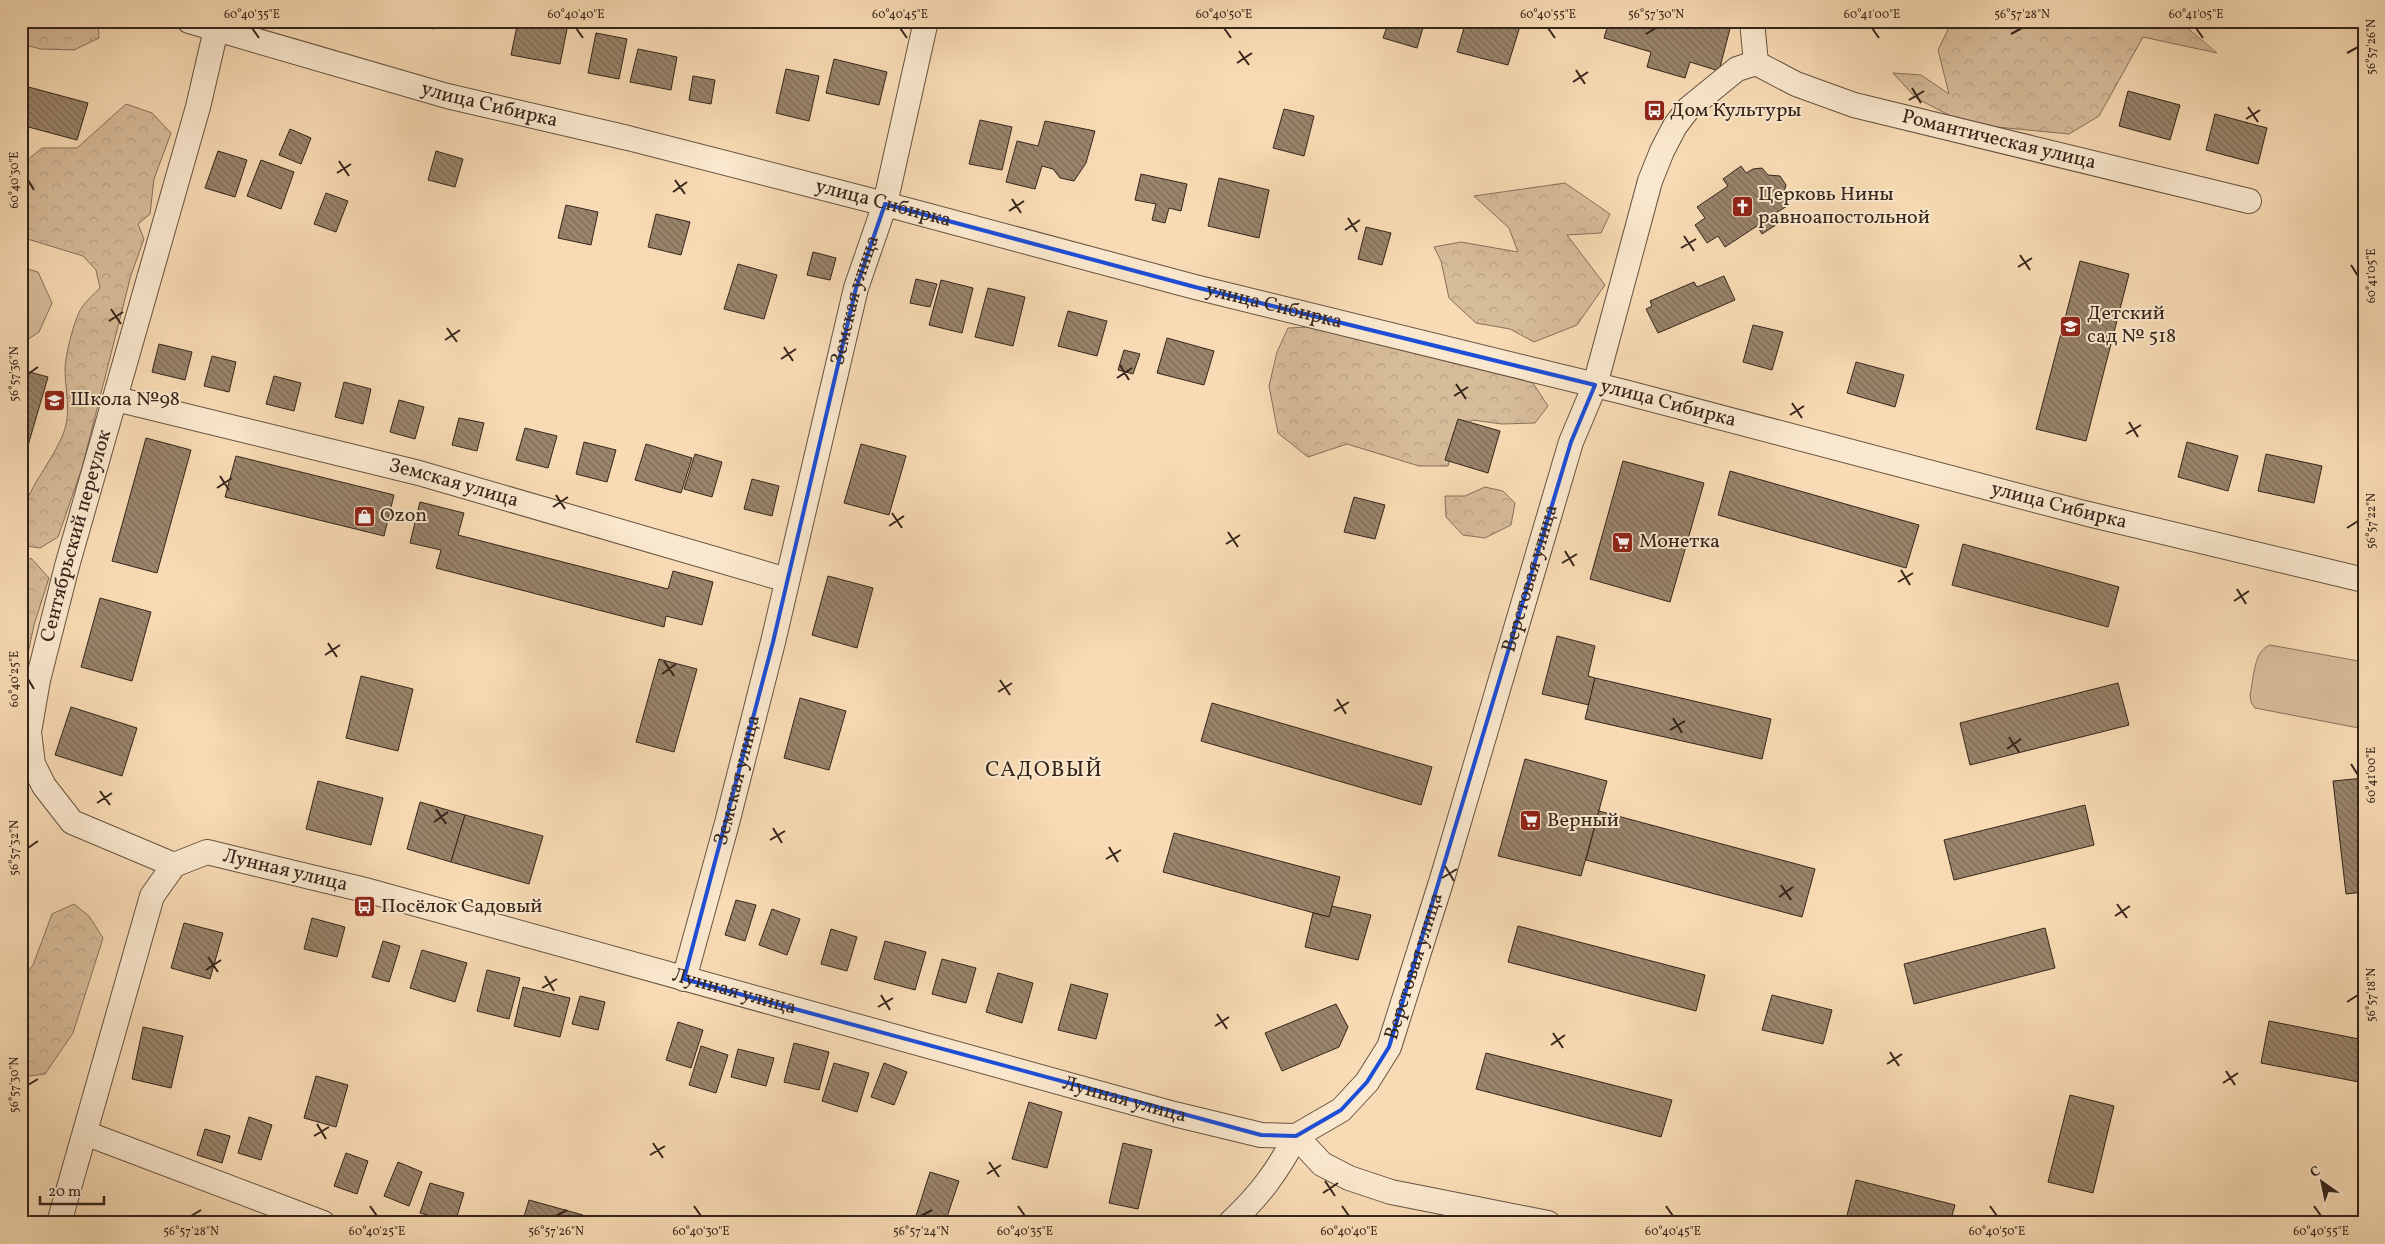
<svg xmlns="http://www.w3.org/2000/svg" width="2385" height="1244" font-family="Vollkorn,serif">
  <defs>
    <pattern id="forest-crowns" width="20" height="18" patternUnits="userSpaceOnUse" patternTransform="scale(1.25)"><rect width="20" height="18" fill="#d7bc9a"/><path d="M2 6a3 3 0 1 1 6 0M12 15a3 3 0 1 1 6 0" fill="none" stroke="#b9a184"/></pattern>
    <pattern id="building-back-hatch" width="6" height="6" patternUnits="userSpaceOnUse" patternTransform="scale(1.25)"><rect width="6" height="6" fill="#9a846b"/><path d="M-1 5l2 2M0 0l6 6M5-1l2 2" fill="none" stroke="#7e6c57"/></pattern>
  </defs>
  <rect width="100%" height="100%" fill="#f8dbb4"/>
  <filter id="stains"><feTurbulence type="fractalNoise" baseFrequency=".004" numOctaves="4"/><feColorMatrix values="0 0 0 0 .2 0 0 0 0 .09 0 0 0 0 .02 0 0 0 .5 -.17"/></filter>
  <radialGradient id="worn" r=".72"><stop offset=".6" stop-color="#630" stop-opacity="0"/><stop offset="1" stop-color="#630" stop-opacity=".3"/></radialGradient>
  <g fill="url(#forest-crowns)" stroke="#86705a">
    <path d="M21 21H98L99 38 74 50 41 49 21 44Z"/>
    <path d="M1952 21H2179L2217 53 2143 37 2099 116 2069 134 1966 124 1916 98 1893 73 1921 75 1949 94 1938 50Z"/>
    <path d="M126 104 152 113 171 133 154 179 150 214 138 224 144 239 131 275 82 468 58 537 40 548 26 546C5 504 58 463 66 424 70 407 65 387 65 370 65 356 74 319 82 307 87 300 94 294 100 288L96 270 83 256 21 237V165L42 148H77Z"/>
    <path d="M1565 183 1610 214 1601 233 1567 235 1605 285 1577 325 1534 342 1510 329 1476 323 1449 298 1441 261 1434 247 1461 242 1518 252 1509 228 1474 196Z"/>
    <path d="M1309 327 1475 365 1533 383 1548 406 1535 423 1502 424 1472 420 1455 440 1448 466H1419L1347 444 1308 457 1278 433 1269 386 1277 352 1288 328Z"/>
    <path d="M1485 487 1503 491 1515 503 1511 525 1485 538 1463 535 1446 517 1445 496H1465Z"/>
    <path d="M31 558 49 578 34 625 21 687V566Z"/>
    <path d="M74 904 89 916 103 938 73 1033 45 1074 21 1077V981L33 965 52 914Z"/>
  </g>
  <g fill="#d7bc9a" stroke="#86705a">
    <path d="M21 267 38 272 52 303 39 332 21 344Z"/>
    <path d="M2270 645 2364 662V729L2255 708 2251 702 2250 695C2254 679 2253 651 2270 645Z"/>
  </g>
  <g fill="url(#building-back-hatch)" stroke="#35251b">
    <path d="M397 21H435L434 29Z"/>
    <path d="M518 21H553L568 24 560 64 511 55Z"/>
    <path d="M1389 21H1425L1417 48 1383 38Z"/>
    <path d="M1466 21 1521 23 1508 65 1457 52Z"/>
    <path d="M1609 21H1732L1719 71 1690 62 1685 78 1647 67 1651 52 1604 38Z"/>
    <path d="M596 33 627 39 619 79 588 73Z"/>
    <path d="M638 49 677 57 671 90 630 82Z"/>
    <path d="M834 59 887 72 879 105 826 93Z"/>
    <path d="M786 69 819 76 809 121 776 113Z"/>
    <path d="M693 76 715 80 711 104 689 100Z"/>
    <path d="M21 85 88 103 77 140 21 125Z"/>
    <path d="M2128 91 2180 105 2170 140 2119 126Z"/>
    <path d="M1284 109 1314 116 1304 156 1273 148Z"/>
    <path d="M2215 114 2267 128 2258 164 2206 150Z"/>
    <path d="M980 120 1012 127 1002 170 969 164Z"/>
    <path d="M1045 121 1095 131 1086 163 1074 181 1060 178 1053 169 1042 166 1035 189 1006 182 1017 141 1038 146Z"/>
    <path d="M290 129 311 138 301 164 279 155Z"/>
    <path d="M218 151 247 160 235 197 205 188Z"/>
    <path d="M436 151 463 159 455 187 428 180Z"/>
    <path d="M261 160 294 172 281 209 247 196Z"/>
    <path d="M1741 166 1746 173 1753 169 1762 168 1768 175 1780 176 1786 185 1782 199 1787 206 1776 213 1782 221 1762 234 1757 226 1725 247 1718 236 1707 243 1695 225 1705 218 1697 207 1728 186 1723 179Z"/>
    <path d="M1141 174 1187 184 1181 211 1169 208 1165 223 1152 220 1156 204 1135 200Z"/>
    <path d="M1219 178 1269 190 1259 238 1208 226Z"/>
    <path d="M326 193 348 201 336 232 314 224Z"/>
    <path d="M566 205 598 212 591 245 558 238Z"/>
    <path d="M656 214 690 222 681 255 648 247Z"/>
    <path d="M1366 227 1391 233 1382 265 1358 259Z"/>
    <path d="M813 252 836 258 830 280 807 275Z"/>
    <path d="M2080 261 2129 274 2086 441 2036 429Z"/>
    <path d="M738 264 777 275 764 319 724 309Z"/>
    <path d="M1724 276 1735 300 1658 333 1646 309 1652 306 1650 301 1694 282 1697 287Z"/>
    <path d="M916 279 937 284 930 307 910 303Z"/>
    <path d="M941 280 973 288 962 333 929 325Z"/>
    <path d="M988 288 1025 297 1013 346 975 337Z"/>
    <path d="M1068 311 1107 321 1097 356 1058 346Z"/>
    <path d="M1753 325 1783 332 1772 370 1743 362Z"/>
    <path d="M1167 338 1214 351 1204 385 1157 373Z"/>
    <path d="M159 344 192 352 185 380 152 372Z"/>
    <path d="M1124 350 1140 354 1133 374 1118 370Z"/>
    <path d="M212 356 236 362 229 392 204 386Z"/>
    <path d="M1856 362 1904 375 1895 407 1847 393Z"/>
    <path d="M22 370 48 377 22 466 21 374Z"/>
    <path d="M274 376 301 383 294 411 266 404Z"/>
    <path d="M344 382 371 389 363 424 335 417Z"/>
    <path d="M399 400 424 407 415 439 390 432Z"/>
    <path d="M459 418 484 423 477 451 452 445Z"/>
    <path d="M1458 419 1500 431 1488 473 1445 460Z"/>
    <path d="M525 428 557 436 548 468 516 460Z"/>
    <path d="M146 438 191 450 157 573 112 561Z"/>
    <path d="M584 442 616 450 607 482 576 474Z"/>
    <path d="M2187 442 2238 456 2228 491 2178 477Z"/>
    <path d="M646 444 692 458 681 493 635 480Z"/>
    <path d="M861 444 906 456 889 515 844 503Z"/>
    <path d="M695 454 722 462 712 497 684 489Z"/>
    <path d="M2266 454 2322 466 2314 503 2258 491Z"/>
    <path d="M236 456 394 495 384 536 225 497Z"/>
    <path d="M1623 461 1704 483 1670 602 1590 579Z"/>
    <path d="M1730 471 1919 525 1906 568 1718 515Z"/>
    <path d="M752 479 779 486 772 516 744 509Z"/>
    <path d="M1354 497 1385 505 1375 539 1344 532Z"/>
    <path d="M420 502 464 513 458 535 668 589 673 571 713 582 702 625 666 616 664 627 436 568 441 550 410 543Z"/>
    <path d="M1963 544 2119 587 2108 627 1952 585Z"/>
    <path d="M828 576 873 588 857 648 812 635Z"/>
    <path d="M100 598 151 612 132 681 81 667Z"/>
    <path d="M1557 636 1595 646 1588 676 1595 678 1589 705 1542 694Z"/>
    <path d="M659 659 697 669 674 752 636 742Z"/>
    <path d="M361 676 413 689 398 751 346 738Z"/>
    <path d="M1595 678 1771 719 1762 759 1585 719Z"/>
    <path d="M2118 683 2129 725 1970 765 1960 723Z"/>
    <path d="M800 698 846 711 829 770 784 758Z"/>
    <path d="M1212 703 1432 767 1421 805 1201 741Z"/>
    <path d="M71 707 137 728 122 776 55 755Z"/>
    <path d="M1525 759 1607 781 1581 876 1498 856Z"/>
    <path d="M2364 778V892L2346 894 2333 781Z"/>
    <path d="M318 781 383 798 371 845 306 829Z"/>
    <path d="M420 802 465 815 451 862 407 849Z"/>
    <path d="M2085 805 2094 845 1954 880 1944 840Z"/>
    <path d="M1599 811 1815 869 1802 917 1586 860Z"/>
    <path d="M465 815 543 836 529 884 451 862Z"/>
    <path d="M1174 833 1340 877 1329 917 1163 872Z"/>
    <path d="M736 900 756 905 745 941 725 935Z"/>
    <path d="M1332 906 1371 915 1358 960 1305 947 1313 913 1329 917Z"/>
    <path d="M772 909 800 919 787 955 759 945Z"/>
    <path d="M312 918 345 927 337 957 304 949Z"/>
    <path d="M184 923 223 933 210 979 171 968Z"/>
    <path d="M1518 926 1705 975 1696 1011 1508 962Z"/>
    <path d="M2045 928 2055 968 1914 1004 1904 964Z"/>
    <path d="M831 929 857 937 847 971 821 964Z"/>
    <path d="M383 941 400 946 389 982 372 977Z"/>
    <path d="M885 941 926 952 915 990 874 979Z"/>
    <path d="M422 950 467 963 455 1002 410 988Z"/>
    <path d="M942 959 976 968 966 1003 932 994Z"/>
    <path d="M487 970 520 978 509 1019 477 1011Z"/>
    <path d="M998 973 1033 983 1022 1023 986 1012Z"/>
    <path d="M1071 984 1108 994 1096 1039 1058 1030Z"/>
    <path d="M523 987 570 998 560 1037 514 1026Z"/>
    <path d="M1772 995 1832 1010 1823 1044 1762 1030Z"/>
    <path d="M580 996 605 1002 598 1030 572 1024Z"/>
    <path d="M1336 1004 1348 1027 1339 1047 1282 1071 1265 1033Z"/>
    <path d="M2269 1021 2364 1040V1083L2261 1063Z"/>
    <path d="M678 1022 703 1030 691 1068 666 1060Z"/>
    <path d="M143 1027 183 1036 171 1088 132 1079Z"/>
    <path d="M794 1043 829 1052 819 1090 784 1082Z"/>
    <path d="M701 1046 728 1055 716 1093 689 1085Z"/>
    <path d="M738 1049 774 1058 766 1086 731 1077Z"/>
    <path d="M1486 1053 1672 1100 1661 1137 1476 1089Z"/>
    <path d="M834 1063 869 1073 857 1112 822 1101Z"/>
    <path d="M884 1063 907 1072 894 1105 871 1097Z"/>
    <path d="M316 1076 348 1085 336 1127 304 1118Z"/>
    <path d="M2070 1095 2114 1106 2093 1193 2048 1182Z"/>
    <path d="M1029 1102 1062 1112 1047 1168 1012 1159Z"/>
    <path d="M249 1117 272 1125 261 1160 238 1153Z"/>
    <path d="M205 1129 230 1136 222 1163 197 1155Z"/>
    <path d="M1123 1143 1152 1150 1138 1209 1109 1203Z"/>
    <path d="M346 1153 368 1161 357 1194 334 1186Z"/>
    <path d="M398 1162 422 1172 409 1206 384 1196Z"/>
    <path d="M930 1172 959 1181 945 1223 916 1216Z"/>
    <path d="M1856 1180 1955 1205 1950 1223H1845Z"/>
    <path d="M430 1183 464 1193 455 1223 420 1213Z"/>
    <path d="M529 1200 583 1215 581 1223H522Z"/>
  </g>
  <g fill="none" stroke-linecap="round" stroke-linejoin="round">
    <defs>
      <g id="minor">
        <path id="s1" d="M189 21 447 96 628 138 885 204 1195 287 1624 392 2084 513 2364 580"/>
        <path id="s2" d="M1756 63 1796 84 1854 105 2249 201"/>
        <path id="s3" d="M116 399 419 473 787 580"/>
        <path id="s4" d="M174 865 207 852 369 891 1174 1114 1261 1135 1296 1136"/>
        <path id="s5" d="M174 865 72 822 44 786 33 764 29 732 38 680 67 566 198 107 218 21"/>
        <path id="s6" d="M684 979 727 823 773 642 856 288 885 204 926 21"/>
        <path d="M85 1133 323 1223"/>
        <path id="s7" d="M1296 1136 1341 1110 1367 1082 1389 1047 1442 879 1571 442 1595 385 1650 181 1662 151 1675 126 1688 109 1737 69 1756 63 1752 21"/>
        <path d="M1296 1136 1322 1164 1349 1178 1391 1192 1548 1223"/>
        <path d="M59 1223 152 896 174 865"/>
        <path d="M1230 1223C1260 1195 1277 1172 1296 1136"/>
      </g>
    </defs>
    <use href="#minor" stroke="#665241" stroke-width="26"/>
    <use href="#minor" stroke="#fae8ce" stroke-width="24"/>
  </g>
  <path fill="none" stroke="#1d4ed8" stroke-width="4" stroke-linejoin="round" d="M885 204 1195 287 1595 385 1571 442 1389 1047 1367 1082 1341 1110 1296 1136 1261 1135 684 979 773 642 856 288Z"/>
  <path fill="none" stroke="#35251b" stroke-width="2" d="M252 28 259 38M576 28 583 38M900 28 907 38M1224 28 1231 38M1548 28 1555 38M1872 28 1879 38M2196 28 2203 38M1646 34 1656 28M2011 34 2022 28M1239 51 1249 65M2347 53 2358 47M1237 63 1252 53M1576 70 1585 84M1573 82 1588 72M1912 88 1921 103M1909 100 1924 91M2248 107 2258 122M2246 119 2260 110M339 161 349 176M337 173 351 164M28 180 34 190M675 180 685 194M673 192 687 182M1012 199 1021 213M1009 211 1024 201M1348 218 1357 232M1345 230 1360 220M1684 236 1694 251M1681 248 1696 239M2020 255 2030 270M2351 265 2358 276M2018 267 2032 258M111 309 121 324M109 321 123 312M447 328 457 342M445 340 460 330M784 347 793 361M781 359 796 349M1120 365 1129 380M28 374 38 367M1117 378 1132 368M1456 384 1466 399M1454 396 1468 387M1792 403 1802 418M1790 415 1804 406M2129 422 2138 437M2126 434 2141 425M220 476 229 490M217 488 232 478M556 495 565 509M553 507 568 497M892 513 902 528M889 526 904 516M2347 528 2358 521M1228 532 1238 547M1226 544 1240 535M1565 551 1574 566M1562 563 1577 554M1901 570 1910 585M1898 582 1913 573M2237 589 2246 604M2234 601 2249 591M328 643 337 657M325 655 340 645M664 661 674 676M662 674 676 664M28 679 34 689M1000 680 1010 695M998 692 1012 683M1337 699 1346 714M1334 711 1349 702M1673 718 1682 733M1670 730 1685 721M2009 737 2019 752M2007 749 2021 739M2351 764 2358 775M100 791 110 805M97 803 112 793M436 809 446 824M434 822 448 812M773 828 782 843M770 840 785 831M1109 847 1118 862M28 848 38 841M1106 859 1121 850M1445 866 1454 881M1442 878 1457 869M1781 885 1791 900M1779 897 1793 887M2117 904 2127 918M2115 916 2130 906M208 957 218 972M206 970 221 960M545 976 554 991M542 988 557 979M881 995 890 1010M2347 1002 2358 995M878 1007 893 998M1217 1014 1227 1029M1215 1026 1229 1017M1553 1033 1563 1048M1551 1045 1565 1035M1890 1052 1899 1066M1887 1064 1902 1054M2226 1071 2235 1085M2223 1083 2238 1073M28 1085 38 1079M317 1124 326 1139M314 1136 329 1127M653 1143 663 1158M650 1155 665 1146M989 1162 999 1177M987 1174 1001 1165M1325 1181 1335 1196M1323 1193 1338 1183M370 1206 377 1216M694 1206 701 1216M1018 1206 1025 1216M1342 1206 1349 1216M1666 1206 1673 1216M1990 1206 1997 1216M2314 1206 2321 1216M191 1216 201 1210M556 1216 567 1210M921 1216 932 1210"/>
  <defs>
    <symbol id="bus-square" viewBox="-11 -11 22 22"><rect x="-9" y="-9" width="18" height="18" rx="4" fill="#8f2418" stroke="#fae8ce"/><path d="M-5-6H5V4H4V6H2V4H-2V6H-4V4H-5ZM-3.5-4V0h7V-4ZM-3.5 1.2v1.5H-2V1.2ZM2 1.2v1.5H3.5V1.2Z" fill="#fff"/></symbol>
    <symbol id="church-square" viewBox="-11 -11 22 22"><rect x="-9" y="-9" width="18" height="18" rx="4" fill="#8f2418" stroke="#fae8ce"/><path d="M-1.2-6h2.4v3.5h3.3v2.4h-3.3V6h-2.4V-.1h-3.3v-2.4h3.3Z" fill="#fff"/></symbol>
    <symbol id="school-square" viewBox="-11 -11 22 22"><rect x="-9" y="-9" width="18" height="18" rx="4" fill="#8f2418" stroke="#fae8ce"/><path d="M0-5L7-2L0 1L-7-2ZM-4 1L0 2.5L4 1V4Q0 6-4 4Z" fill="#fff"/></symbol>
    <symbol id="shop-square" viewBox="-11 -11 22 22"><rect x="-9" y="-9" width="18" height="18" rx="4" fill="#8f2418" stroke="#fae8ce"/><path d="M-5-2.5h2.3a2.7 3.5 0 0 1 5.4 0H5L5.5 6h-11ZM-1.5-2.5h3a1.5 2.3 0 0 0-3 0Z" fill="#fff"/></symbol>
    <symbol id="supermarket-square" viewBox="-11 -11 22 22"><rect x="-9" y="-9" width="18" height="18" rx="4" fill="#8f2418" stroke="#fae8ce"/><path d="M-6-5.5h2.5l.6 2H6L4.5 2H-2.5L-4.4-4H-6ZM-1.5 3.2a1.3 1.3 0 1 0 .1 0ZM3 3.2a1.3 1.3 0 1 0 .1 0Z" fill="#fff"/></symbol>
  </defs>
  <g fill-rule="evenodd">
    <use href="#bus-square" x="1642" y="98" width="25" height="25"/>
    <use href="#church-square" x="1730" y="194" width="25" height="25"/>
    <use href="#school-square" x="2058" y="314" width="25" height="25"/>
    <use href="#school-square" x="42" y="388" width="25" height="25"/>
    <use href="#shop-square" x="352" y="504" width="25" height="25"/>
    <use href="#supermarket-square" x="1610" y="530" width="25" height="25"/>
    <use href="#supermarket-square" x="1518" y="808" width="25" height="25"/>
    <use href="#bus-square" x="352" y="894" width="25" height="25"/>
  </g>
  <g text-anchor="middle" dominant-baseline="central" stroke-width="4" stroke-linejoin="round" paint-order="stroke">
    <g font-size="20" fill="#35251b" stroke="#fae8ce">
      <text stroke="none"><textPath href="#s1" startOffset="312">улица Сибирка</textPath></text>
      <text stroke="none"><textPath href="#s2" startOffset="256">Романтическая улица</textPath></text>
      <text stroke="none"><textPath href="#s1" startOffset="718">улица Сибирка</textPath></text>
      <text stroke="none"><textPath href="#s6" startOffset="700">Земская улица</textPath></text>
      <text stroke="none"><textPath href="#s1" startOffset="1122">улица Сибирка</textPath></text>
      <text stroke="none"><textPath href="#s1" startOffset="1528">улица Сибирка</textPath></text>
      <text stroke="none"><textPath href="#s3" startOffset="348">Земская улица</textPath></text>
      <text stroke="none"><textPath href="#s1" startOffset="1932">улица Сибирка</textPath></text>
      <text stroke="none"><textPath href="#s5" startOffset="415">Сентябрьский переулок</textPath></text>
      <text stroke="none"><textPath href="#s7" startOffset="621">Верстовая улица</textPath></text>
      <text stroke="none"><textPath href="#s6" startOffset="206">Земская улица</textPath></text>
      <text stroke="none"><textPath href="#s4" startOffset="116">Лунная улица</textPath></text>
      <text stroke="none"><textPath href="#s7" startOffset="216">Верстовая улица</textPath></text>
      <text stroke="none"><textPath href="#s4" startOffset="581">Лунная улица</textPath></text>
      <text stroke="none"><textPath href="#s4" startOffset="986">Лунная улица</textPath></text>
    </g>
    <g font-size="20" fill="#35251b" stroke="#fae8ce" text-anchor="start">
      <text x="1670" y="111">Дом Культуры</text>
      <text x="1758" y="195">Церковь Нины<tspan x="1758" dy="23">равноапостольной</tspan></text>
      <text x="2087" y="314">Детский<tspan x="2087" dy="23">сад № 518</tspan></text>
      <text x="70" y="400">Школа №98</text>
      <text x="380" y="516">Ozon</text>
      <text x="1639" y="542">Монетка</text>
      <text x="1547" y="821">Верный</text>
      <text x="381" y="907">Посёлок Садовый</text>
    </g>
    <g font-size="22" letter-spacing="1" fill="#35251b" stroke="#fae8ce">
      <text x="1044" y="770">САДОВЫЙ</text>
    </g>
  </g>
  <rect width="2385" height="1244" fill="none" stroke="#f8dbb4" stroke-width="55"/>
  <g transform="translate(2322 1182) rotate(327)" stroke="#fae8ce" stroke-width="4" paint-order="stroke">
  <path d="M0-4L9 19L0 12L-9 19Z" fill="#35251b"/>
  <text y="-8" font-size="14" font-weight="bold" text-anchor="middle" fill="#35251b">С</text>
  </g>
  <path d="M40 1196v8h64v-8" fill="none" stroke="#35251b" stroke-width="2.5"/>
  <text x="48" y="1196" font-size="15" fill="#35251b" stroke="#fae8ce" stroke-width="4" paint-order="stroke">20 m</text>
  <rect x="28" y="28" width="2330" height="1188" fill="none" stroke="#35251b" stroke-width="2"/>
  <g font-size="12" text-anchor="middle" fill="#35251b">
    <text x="252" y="18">60°40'35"E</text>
    <text x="576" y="18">60°40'40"E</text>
    <text x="900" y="18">60°40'45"E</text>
    <text x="1224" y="18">60°40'50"E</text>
    <text x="1548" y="18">60°40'55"E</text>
    <text x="1656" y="18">56°57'30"N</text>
    <text x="1872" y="18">60°41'00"E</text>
    <text x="2022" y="18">56°57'28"N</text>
    <text x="2196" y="18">60°41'05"E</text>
    <text transform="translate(2371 47) rotate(-90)" y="4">56°57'26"N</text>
    <text transform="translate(14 180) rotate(-90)" y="4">60°40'30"E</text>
    <text transform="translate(2371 276) rotate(-90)" y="4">60°41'05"E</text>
    <text transform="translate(14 374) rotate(-90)" y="4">56°57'36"N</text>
    <text transform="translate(2371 521) rotate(-90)" y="4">56°57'22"N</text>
    <text transform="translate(14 679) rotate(-90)" y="4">60°40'25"E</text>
    <text transform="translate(2371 775) rotate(-90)" y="4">60°41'00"E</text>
    <text transform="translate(14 848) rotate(-90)" y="4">56°57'32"N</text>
    <text transform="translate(2371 995) rotate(-90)" y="4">56°57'18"N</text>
    <text transform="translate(14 1085) rotate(-90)" y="4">56°57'30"N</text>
    <text x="191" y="1235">56°57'28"N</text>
    <text x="377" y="1235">60°40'25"E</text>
    <text x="556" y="1235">56°57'26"N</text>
    <text x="701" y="1235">60°40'30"E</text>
    <text x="921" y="1235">56°57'24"N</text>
    <text x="1025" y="1235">60°40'35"E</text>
    <text x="1349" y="1235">60°40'40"E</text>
    <text x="1673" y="1235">60°40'45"E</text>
    <text x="1997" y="1235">60°40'50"E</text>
    <text x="2321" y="1235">60°40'55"E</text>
  </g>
  <rect width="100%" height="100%" filter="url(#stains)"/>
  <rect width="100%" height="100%" fill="url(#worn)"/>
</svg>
